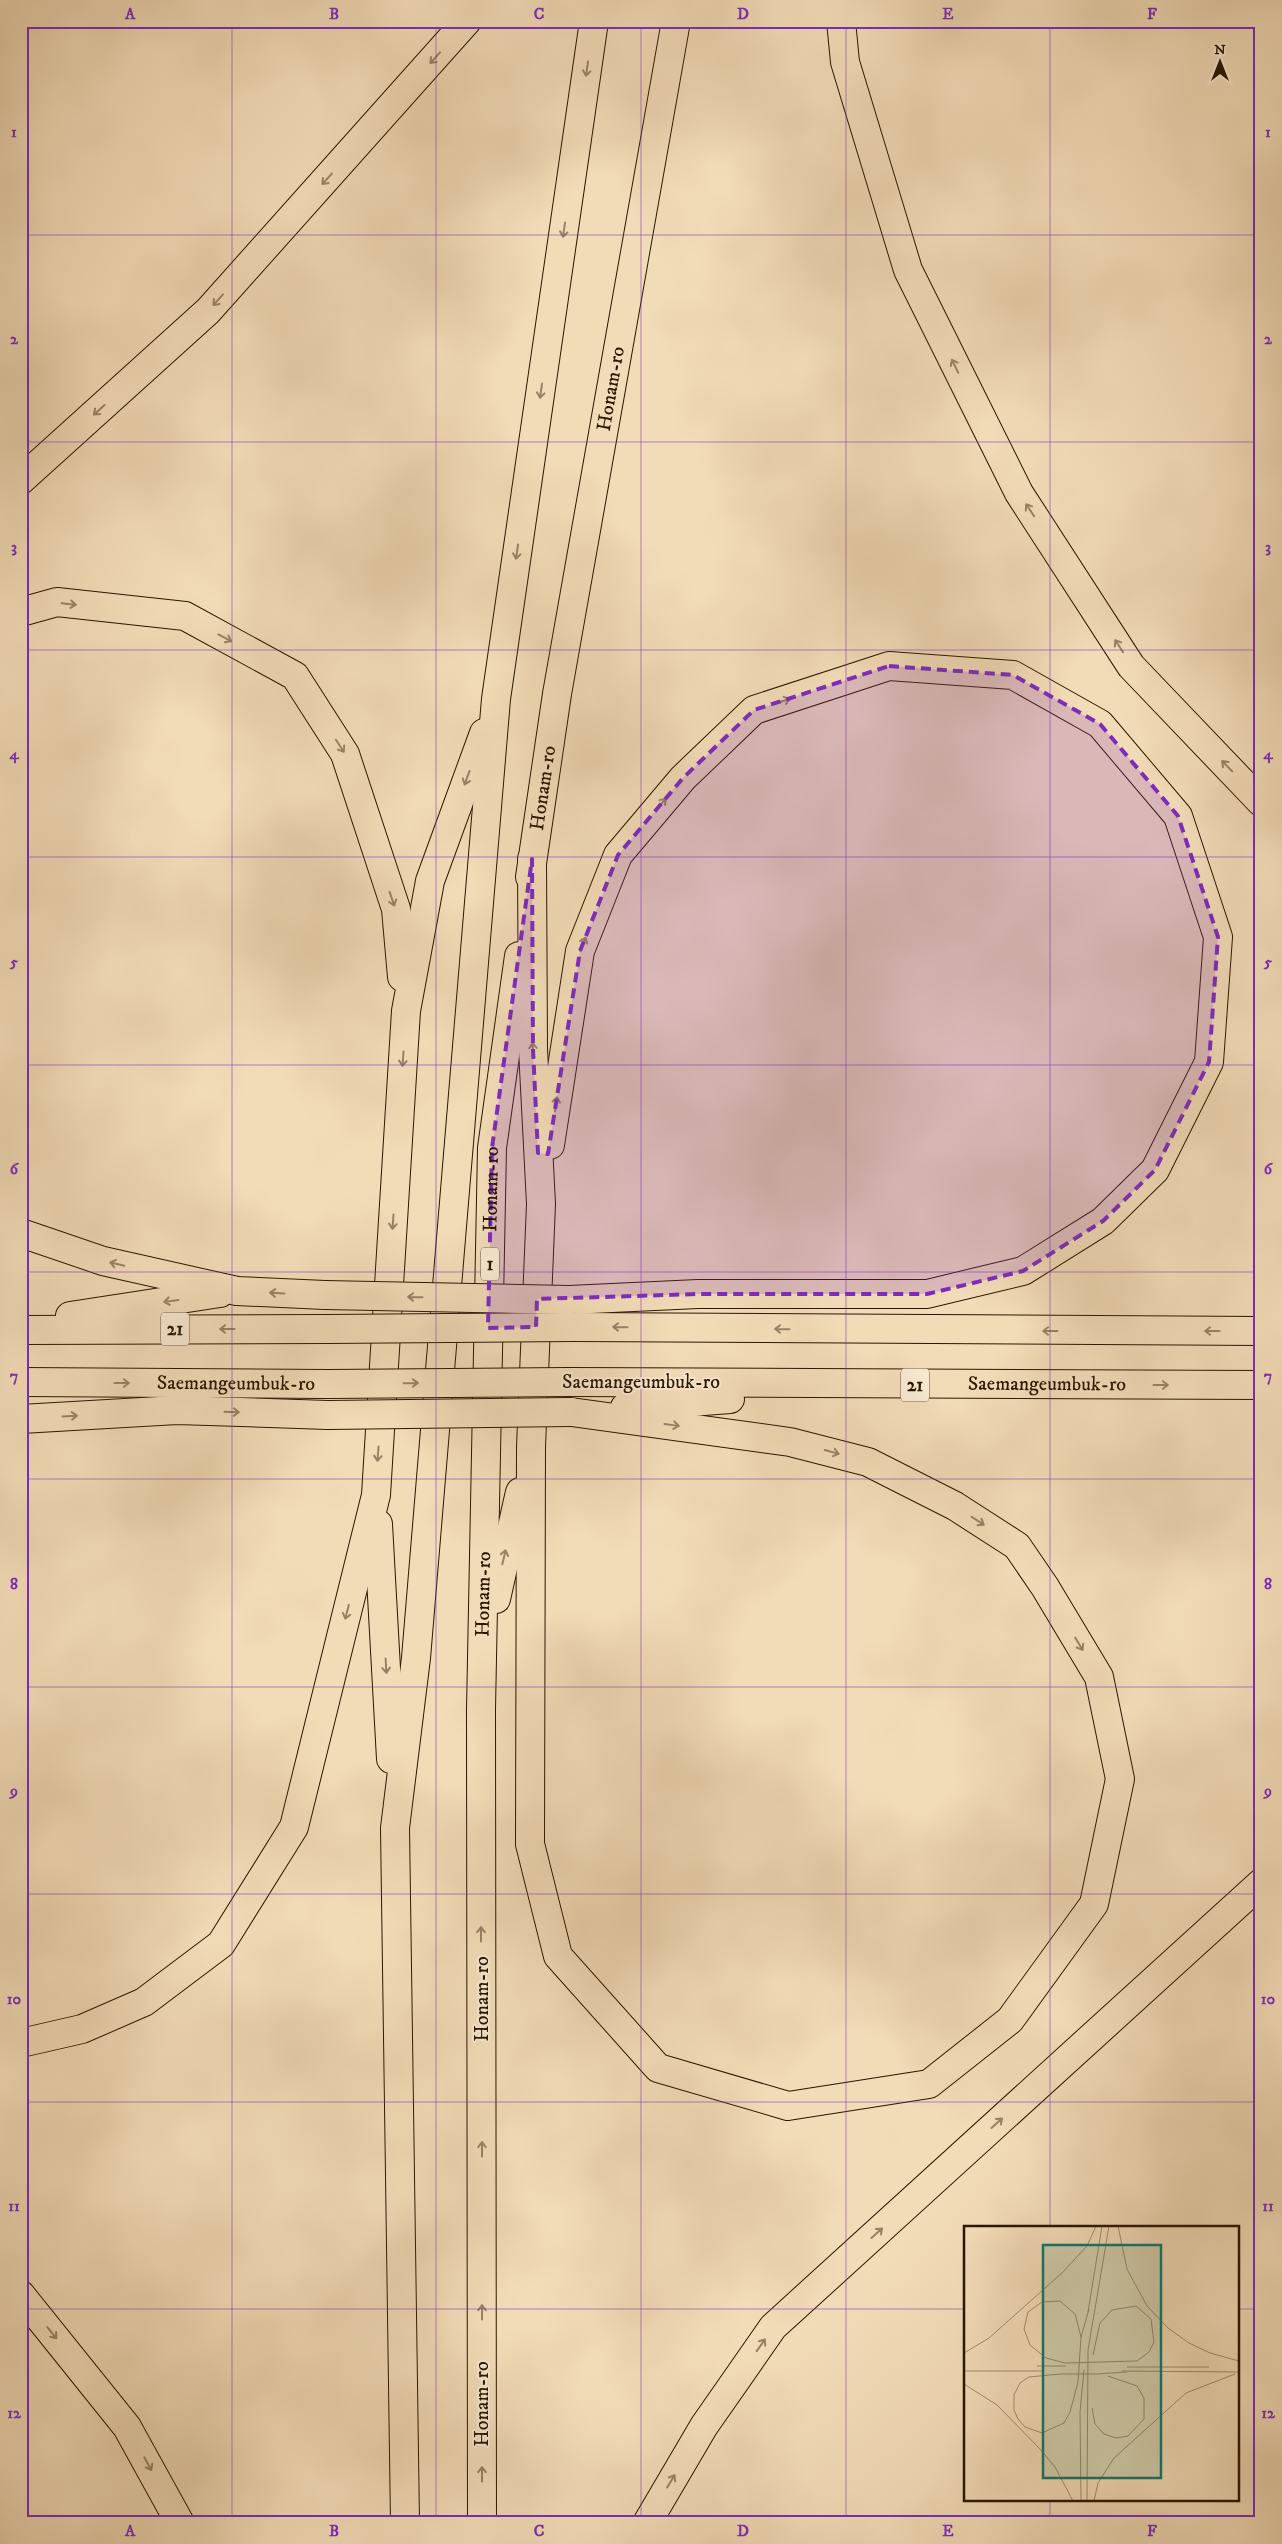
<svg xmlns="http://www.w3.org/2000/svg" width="1282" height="2544" font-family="'IM FELL DW Pica',serif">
  <rect width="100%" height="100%" fill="#f2dbb7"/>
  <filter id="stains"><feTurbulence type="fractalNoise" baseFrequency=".004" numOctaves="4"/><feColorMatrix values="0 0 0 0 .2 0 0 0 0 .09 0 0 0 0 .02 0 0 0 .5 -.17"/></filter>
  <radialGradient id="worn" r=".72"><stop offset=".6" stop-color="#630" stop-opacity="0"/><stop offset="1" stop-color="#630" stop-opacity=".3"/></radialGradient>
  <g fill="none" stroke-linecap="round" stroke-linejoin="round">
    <defs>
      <g id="highway">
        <path d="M841 21 845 62 908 270 1019 493 1131 666 1261 802"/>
        <path d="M21 480 208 311 467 21"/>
        <path d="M21 612 57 602 185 616 295 676 345 754 396 909 402 977"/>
        <path d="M532 859 533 1049 541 1204 531 1447 530 1844 558 1956 658 2068 788 2106 929 2084 1010 2020 1094 1904 1120 1779 1099 1677 1045 1587 1017 1546 955 1506 868 1462 790 1442 571 1412"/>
        <path id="s1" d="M530 877 557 694 676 21"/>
        <path d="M550 1145 580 951 618 855 683 778 754 710 889 666 1013 675 1100 724 1178 816 1218 937 1209 1062 1155 1170 1103 1221 1023 1271 927 1294H698L569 1300"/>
        <path d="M21 1233 103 1261 237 1291 325 1295"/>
        <path d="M70 1316 220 1293"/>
        <path d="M575 1327 1261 1331"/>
        <path d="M21 1330 328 1329"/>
        <path id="s2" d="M21 1382 328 1384"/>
        <path id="s3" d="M569 1382 1261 1385"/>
        <path d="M625 1407 730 1399"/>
        <path d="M21 1419 177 1410 328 1415"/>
        <path d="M378 1524 391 1759"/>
        <path d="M496 1599 520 1492"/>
        <path d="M21 2043 82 2029 144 2002 221 1944 294 1827 376 1495 406 1011 430 881 484 733"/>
        <path d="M21 2295 127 2427 180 2523"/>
        <path d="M405 2523 395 1828 416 1658 496 699 594 21"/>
        <path id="s4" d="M482 2523 481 1709 492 1148 519 956"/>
        <path d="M647 2523 704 2426 773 2327 1261 1883"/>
      </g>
    </defs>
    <use href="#highway" stroke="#291601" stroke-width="30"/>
    <use href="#highway" stroke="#f2dbb7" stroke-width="28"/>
    <defs>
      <g id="highway-bridge">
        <path d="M325 1295 569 1300"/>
        <path d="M328 1329 575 1327"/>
        <path d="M328 1384 569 1382"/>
        <path d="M328 1415 571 1412"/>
      </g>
    </defs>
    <use href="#highway-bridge" stroke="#291601" stroke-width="30" stroke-linecap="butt"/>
    <use href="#highway-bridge" stroke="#f2dbb7" stroke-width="28"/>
  </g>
  <defs><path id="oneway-shaft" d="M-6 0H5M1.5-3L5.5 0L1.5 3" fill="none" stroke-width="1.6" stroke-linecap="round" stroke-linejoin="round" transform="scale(1.25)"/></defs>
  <g stroke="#988265">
    <use href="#oneway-shaft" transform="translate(435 58) rotate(132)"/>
    <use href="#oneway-shaft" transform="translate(587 69) rotate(98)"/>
    <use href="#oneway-shaft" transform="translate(327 179) rotate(132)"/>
    <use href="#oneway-shaft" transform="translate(564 230) rotate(98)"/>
    <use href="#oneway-shaft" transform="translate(218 300) rotate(132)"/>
    <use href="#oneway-shaft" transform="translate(955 366) rotate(-116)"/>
    <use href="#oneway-shaft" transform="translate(541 391) rotate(98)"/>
    <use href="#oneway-shaft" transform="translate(99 410) rotate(138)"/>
    <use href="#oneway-shaft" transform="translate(1030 510) rotate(-123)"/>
    <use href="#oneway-shaft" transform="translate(517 552) rotate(98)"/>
    <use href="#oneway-shaft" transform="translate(69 604) rotate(6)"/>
    <use href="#oneway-shaft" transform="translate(225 638) rotate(28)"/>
    <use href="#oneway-shaft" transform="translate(1119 646) rotate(-123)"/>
    <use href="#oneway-shaft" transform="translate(783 701) rotate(-18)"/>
    <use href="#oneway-shaft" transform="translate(340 746) rotate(57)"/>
    <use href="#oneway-shaft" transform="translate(1227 766) rotate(-134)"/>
    <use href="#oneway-shaft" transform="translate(467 778) rotate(110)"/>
    <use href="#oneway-shaft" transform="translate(661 804) rotate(-49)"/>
    <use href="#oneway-shaft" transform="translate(392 899) rotate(71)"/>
    <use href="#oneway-shaft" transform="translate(583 944) rotate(-69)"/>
    <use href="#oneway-shaft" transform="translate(533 1050) rotate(-92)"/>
    <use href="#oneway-shaft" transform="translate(403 1059) rotate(94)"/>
    <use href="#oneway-shaft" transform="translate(556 1104) rotate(-81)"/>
    <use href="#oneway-shaft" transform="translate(393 1222) rotate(94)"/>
    <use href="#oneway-shaft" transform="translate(117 1264) rotate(-167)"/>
    <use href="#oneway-shaft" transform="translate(277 1293) rotate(-177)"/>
    <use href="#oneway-shaft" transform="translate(415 1297) rotate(-179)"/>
    <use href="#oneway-shaft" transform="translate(171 1301) rotate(172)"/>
    <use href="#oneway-shaft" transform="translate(620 1327) rotate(-179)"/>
    <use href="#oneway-shaft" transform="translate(227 1329) rotate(180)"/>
    <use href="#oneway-shaft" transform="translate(782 1329) rotate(-179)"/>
    <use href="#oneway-shaft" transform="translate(1050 1331) rotate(-180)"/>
    <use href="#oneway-shaft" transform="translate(1212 1331) rotate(-180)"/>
    <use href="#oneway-shaft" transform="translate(122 1383)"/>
    <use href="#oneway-shaft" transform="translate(411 1383) rotate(-1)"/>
    <use href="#oneway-shaft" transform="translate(1161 1385)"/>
    <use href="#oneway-shaft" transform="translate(232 1412) rotate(2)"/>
    <use href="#oneway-shaft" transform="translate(70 1416) rotate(-3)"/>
    <use href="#oneway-shaft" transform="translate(672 1425) rotate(8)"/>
    <use href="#oneway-shaft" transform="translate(832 1452) rotate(15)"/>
    <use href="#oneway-shaft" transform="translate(378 1454) rotate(94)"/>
    <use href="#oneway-shaft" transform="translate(978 1521) rotate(33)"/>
    <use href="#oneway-shaft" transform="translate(504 1557) rotate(-77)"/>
    <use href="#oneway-shaft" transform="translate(347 1612) rotate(104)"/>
    <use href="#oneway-shaft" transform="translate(1079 1644) rotate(59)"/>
    <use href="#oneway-shaft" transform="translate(386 1666) rotate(87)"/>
    <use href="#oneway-shaft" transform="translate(481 1934) rotate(-90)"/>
    <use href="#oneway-shaft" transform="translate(997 2123) rotate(-42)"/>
    <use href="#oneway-shaft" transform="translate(482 2149) rotate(-90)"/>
    <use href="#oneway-shaft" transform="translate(877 2233) rotate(-42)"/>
    <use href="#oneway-shaft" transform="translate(482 2312) rotate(-90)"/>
    <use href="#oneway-shaft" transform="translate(52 2333) rotate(51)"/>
    <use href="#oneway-shaft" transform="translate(761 2345) rotate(-55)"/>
    <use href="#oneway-shaft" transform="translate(148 2464) rotate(61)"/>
    <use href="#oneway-shaft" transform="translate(482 2474) rotate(-90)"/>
    <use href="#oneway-shaft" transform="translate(671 2481) rotate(-59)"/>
  </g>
  <path fill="#7b2cbf" fill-opacity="0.2" stroke="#7b2cbf" stroke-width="4" stroke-dasharray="10 6" stroke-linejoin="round" d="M889 666 1013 675 1100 724 1178 816 1218 937 1209 1062 1155 1170 1103 1221 1023 1271 927 1294H698L537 1299 536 1327 488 1328 492 1148 532 859 533 1049 538 1153 548 1154 580 951 618 855 683 778 754 710Z"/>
  <path fill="none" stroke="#7b2cbf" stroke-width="1" stroke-opacity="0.55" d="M232 21V2523M436 21V2523M641 21V2523M846 21V2523M1050 21V2228M21 235H1261M21 442H1261M21 650H1261M21 857H1261M21 1065H1261M21 1272H1261M21 1479H1261M21 1687H1261M21 1894H1261M21 2102H1261M21 2309H966M1238 2309H1261M1050 2500V2523"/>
  <g text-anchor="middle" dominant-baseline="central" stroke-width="4" stroke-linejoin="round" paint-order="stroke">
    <g fill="#f7e8d0" stroke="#67553f" stroke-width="1">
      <rect x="481" y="1247.5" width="18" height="33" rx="4"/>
      <rect x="161" y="1312.5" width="28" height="33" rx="4"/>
      <rect x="901" y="1368.5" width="28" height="33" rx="4"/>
    </g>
    <g font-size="19" font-weight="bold" fill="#291601">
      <text x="490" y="1264">1</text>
      <text x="175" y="1329">21</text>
      <text x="915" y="1385">21</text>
    </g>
    <g font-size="20" fill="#291601" stroke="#f7e8d0">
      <text stroke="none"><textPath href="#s1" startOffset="495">Honam-ro</textPath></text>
      <text stroke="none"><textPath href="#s1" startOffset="90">Honam-ro</textPath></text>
      <text stroke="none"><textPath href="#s4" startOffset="1334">Honam-ro</textPath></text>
      <text x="641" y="1382">Saemangeumbuk-ro</text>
      <text stroke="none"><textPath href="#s2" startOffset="215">Saemangeumbuk-ro</textPath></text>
      <text stroke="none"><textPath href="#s3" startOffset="478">Saemangeumbuk-ro</textPath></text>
      <text stroke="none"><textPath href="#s4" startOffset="929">Honam-ro</textPath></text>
      <text transform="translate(482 1999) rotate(-90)">Honam-ro</text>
      <text transform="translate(482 2404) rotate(-90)">Honam-ro</text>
    </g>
  </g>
  <g transform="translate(964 2226)">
    <rect width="275" height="275" fill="#f2dbb7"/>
    <path fill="none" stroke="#a28c6e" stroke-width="1" d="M154 0 163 43 183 80 204 102 225 117 246 127 275 135M125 83 117 111 114 156 106 186 100 197 78 207 61 201 54 193 50 184V169L56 157 65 151 96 148H132L163 146M124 86 138 0M117 111 111 88 96 75 78 76 64 86 60 103 66 119 82 132 101 137 173 135 185 126 190 116 187 93 172 80 148 84 136 97 129 129M0 127 25 112 98 47 123 20 132 0M73 140H102M163 141H245M0 145H80M158 145 275 146M0 158 33 179 76 223 91 241 109 275M128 182 131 198 140 208 152 212 164 210 180 193V172L173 160 144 150M117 275 116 186 120 144M123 275 124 124 145 0M130 275 134 257 150 232 222 167 271 148"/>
    <path fill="#0f766e" fill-opacity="0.15" stroke="#0f766e" stroke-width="2.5" d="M79 19H197V252H79Z"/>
    <rect width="275" height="275" fill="none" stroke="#291601" stroke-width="2.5"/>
  </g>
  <rect width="1282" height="2544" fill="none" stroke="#f2dbb7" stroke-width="55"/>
  <g transform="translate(1220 62)" stroke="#f7e8d0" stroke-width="4" paint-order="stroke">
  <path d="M0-4L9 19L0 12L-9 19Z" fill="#291601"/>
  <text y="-8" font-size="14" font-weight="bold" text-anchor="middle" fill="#291601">N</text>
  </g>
  <rect x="28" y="28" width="1226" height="2488" fill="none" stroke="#7b2cbf" stroke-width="2"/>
  <g font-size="16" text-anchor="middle" font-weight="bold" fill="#7b2cbf">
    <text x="130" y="19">A</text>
    <text x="334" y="19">B</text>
    <text x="539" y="19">C</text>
    <text x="743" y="19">D</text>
    <text x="948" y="19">E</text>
    <text x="1152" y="19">F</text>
    <text x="14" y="137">1</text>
    <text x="1268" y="137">1</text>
    <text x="14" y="344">2</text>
    <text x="1268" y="344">2</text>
    <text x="14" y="552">3</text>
    <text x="1268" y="552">3</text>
    <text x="14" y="759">4</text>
    <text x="1268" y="759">4</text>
    <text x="14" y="967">5</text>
    <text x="1268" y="967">5</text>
    <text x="14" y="1174">6</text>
    <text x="1268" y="1174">6</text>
    <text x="14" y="1381">7</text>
    <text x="1268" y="1381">7</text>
    <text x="14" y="1589">8</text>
    <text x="1268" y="1589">8</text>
    <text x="14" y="1796">9</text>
    <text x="1268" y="1796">9</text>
    <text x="14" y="2004">10</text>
    <text x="1268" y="2004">10</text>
    <text x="14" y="2211">11</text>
    <text x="1268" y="2211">11</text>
    <text x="14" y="2418">12</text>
    <text x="1268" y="2418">12</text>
    <text x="130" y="2536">A</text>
    <text x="334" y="2536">B</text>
    <text x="539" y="2536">C</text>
    <text x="743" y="2536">D</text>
    <text x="948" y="2536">E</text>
    <text x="1152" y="2536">F</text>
  </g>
  <rect width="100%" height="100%" filter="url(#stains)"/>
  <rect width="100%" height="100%" fill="url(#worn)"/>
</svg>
